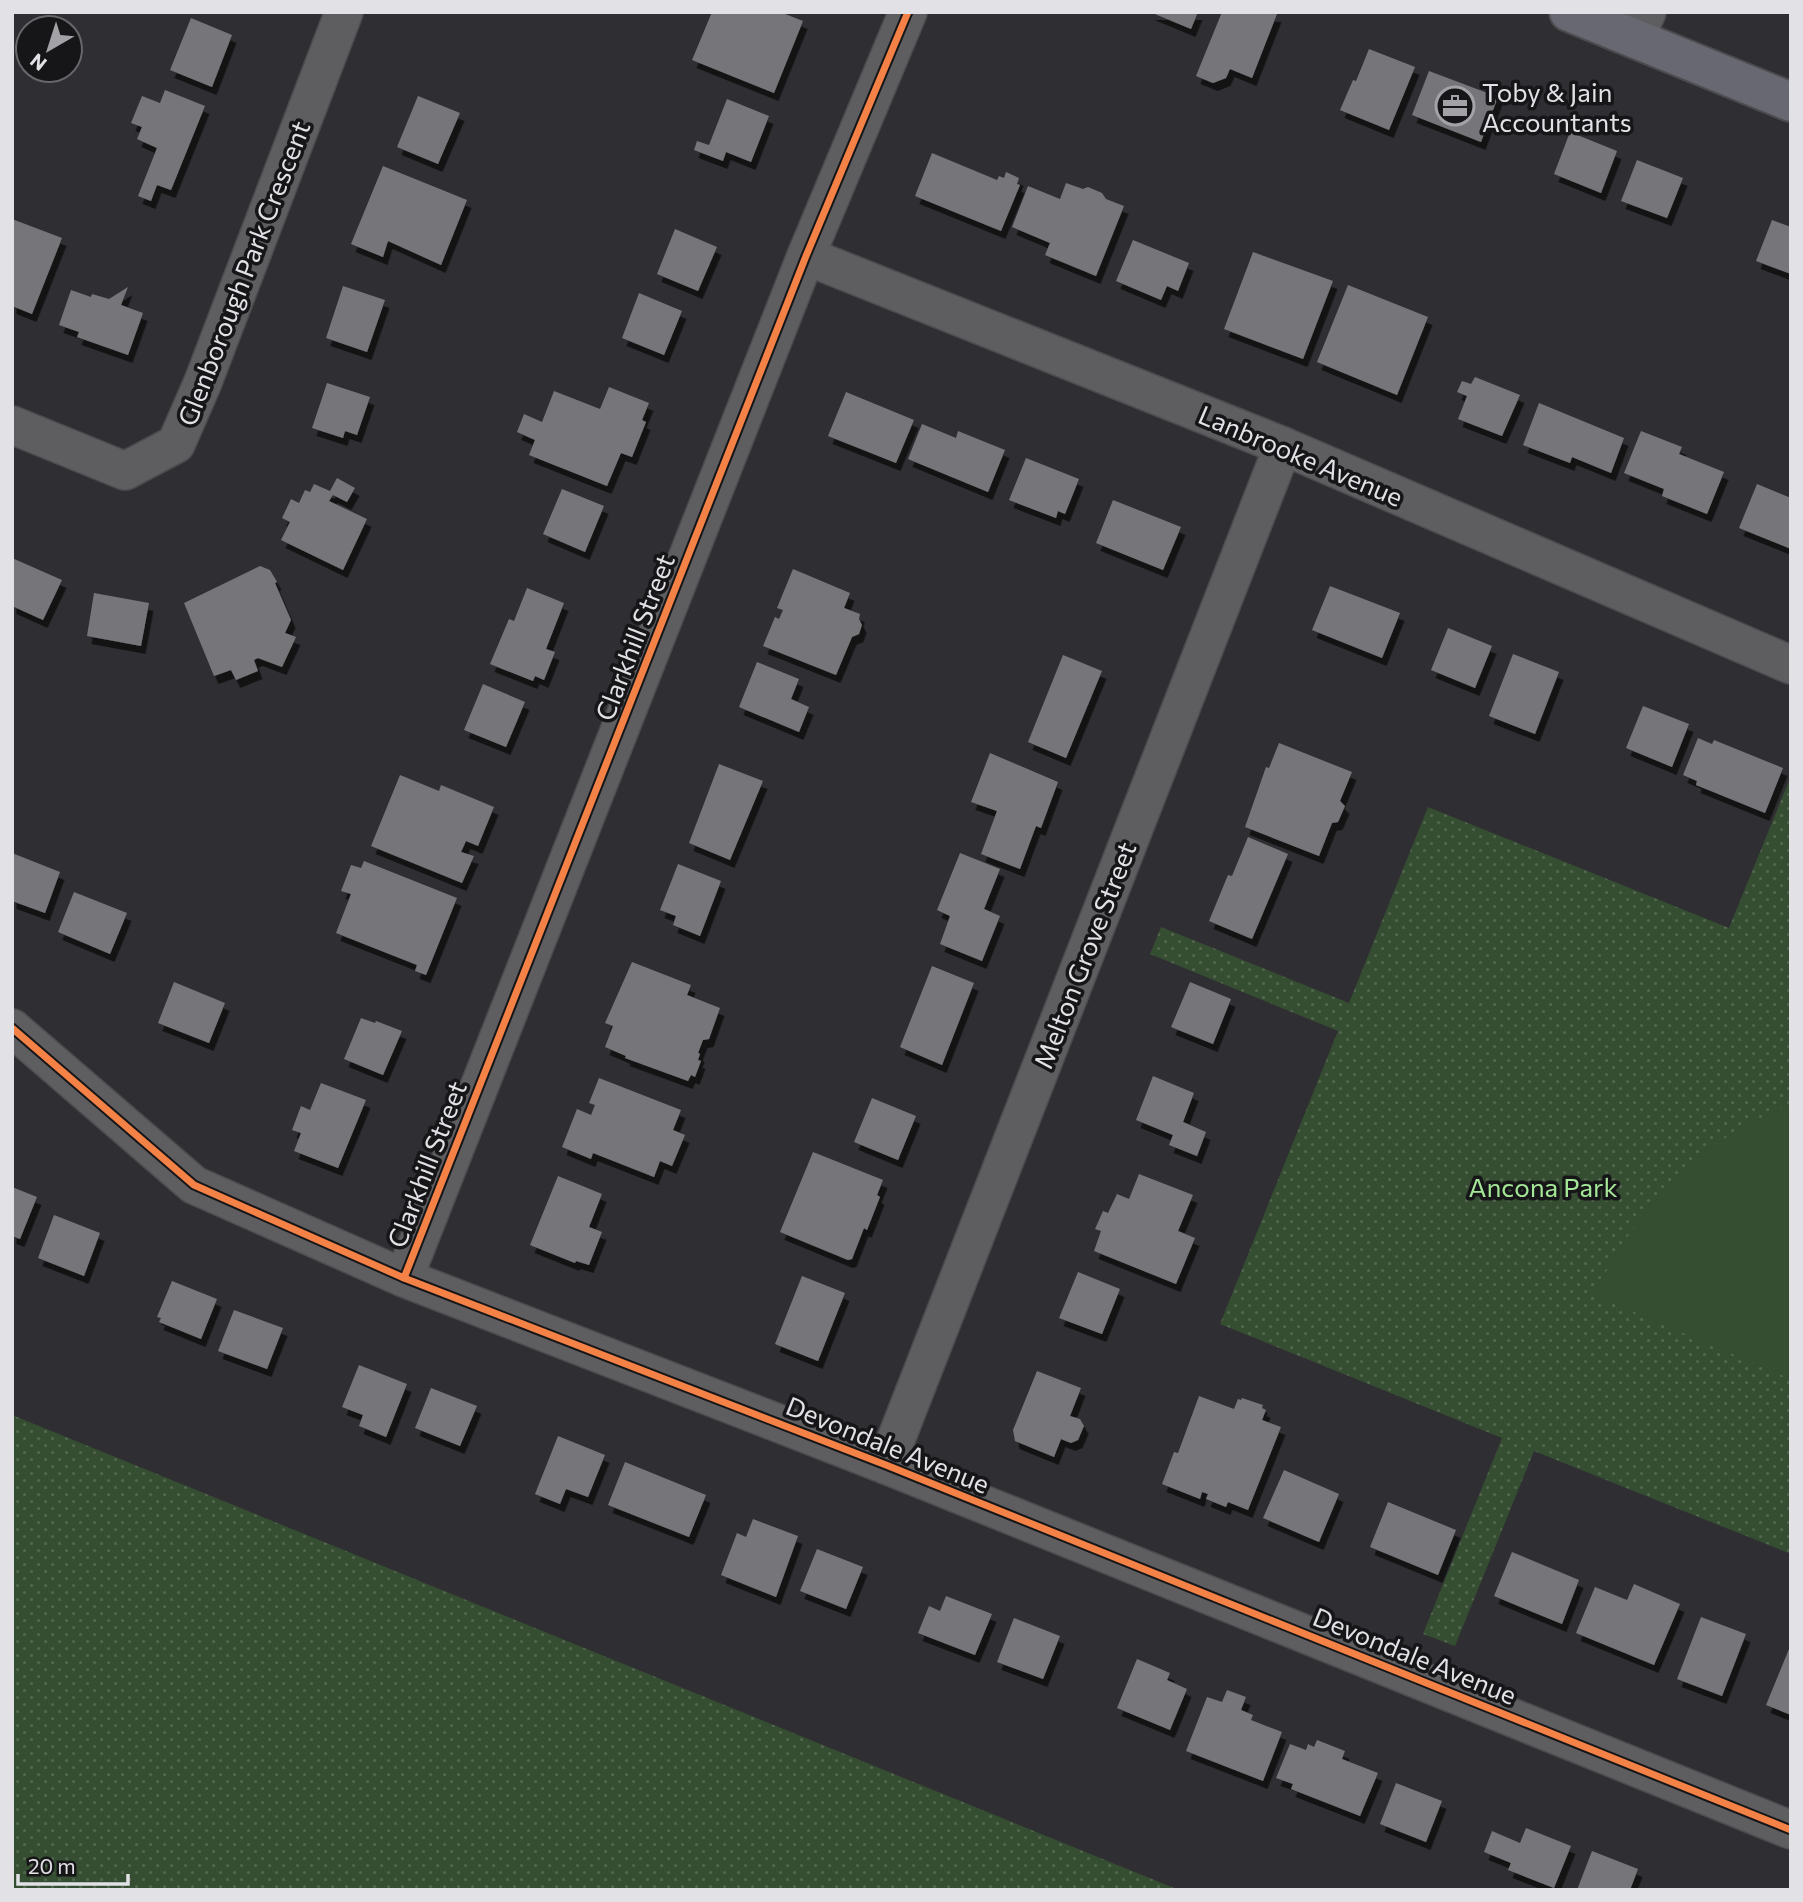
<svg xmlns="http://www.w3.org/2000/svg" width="1803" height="1902" font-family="Commissioner,sans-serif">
  <defs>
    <pattern id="green-dots" width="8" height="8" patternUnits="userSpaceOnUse" patternTransform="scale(1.75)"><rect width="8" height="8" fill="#354d30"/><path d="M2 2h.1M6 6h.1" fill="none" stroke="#52664e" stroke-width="1.8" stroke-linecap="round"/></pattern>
    <filter id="shadow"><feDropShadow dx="4.5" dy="8" stdDeviation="0" flood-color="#0009"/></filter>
  </defs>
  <rect width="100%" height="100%" fill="#2f2f33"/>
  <g fill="url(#green-dots)">
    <path d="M1791 776V1554L1534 1451 1455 1646 1423 1634 1502 1438 1220 1324 1338 1031 1150 954 1161 927 1349 1003 1428 807 1729 928Z"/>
    <path d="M12 1415 1179 1890H12Z"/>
  </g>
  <path fill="#354d30" d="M1791 1105V1379L1594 1295C1635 1210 1700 1138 1791 1105Z"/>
  <g fill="#76767a" filter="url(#shadow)">
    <path d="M712 12H780L803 21 774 93 692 60Z"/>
    <path d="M1150 12H1198L1191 29Z"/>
    <path d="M1222 12 1277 14 1252 78 1230 69 1226 78 1213 83 1196 76Z"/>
    <path d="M191 18 232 35 212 87 170 70Z"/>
    <path d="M1369 49 1415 67 1389 130 1340 110 1353 80 1356 81Z"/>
    <path d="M1429 71 1498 97 1481 142 1412 115Z"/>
    <path d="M165 90 205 106 171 190 157 185 151 201 138 196 157 148 137 139 142 127 131 123 142 96 160 103Z"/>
    <path d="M418 96 460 113 438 164 397 147Z"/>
    <path d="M727 99 769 116 751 162 726 152 723 161 694 150 697 141 709 145Z"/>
    <path d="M1570 132 1617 151 1601 193 1554 174Z"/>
    <path d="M932 153 997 180 999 176 1004 178 1006 172 1019 178 1017 184 1020 185 1001 231 915 196Z"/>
    <path d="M1637 160 1683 178 1667 218 1621 201Z"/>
    <path d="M383 166 467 200 441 265 388 241 383 257 351 244Z"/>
    <path d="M1066 183 1083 189 1088 187 1102 193 1106 199 1124 206 1096 276 1045 255 1050 243 1012 227 1028 186 1060 199Z"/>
    <path d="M12 219 62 238 32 314 12 306Z"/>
    <path d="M1772 220 1791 227V274L1756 261Z"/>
    <path d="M675 229 717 247 698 291 657 274Z"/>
    <path d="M1133 240 1189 263 1178 291 1167 286 1161 300 1116 281Z"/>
    <path d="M1253 252 1333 281 1303 359 1224 329Z"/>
    <path d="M1348 285 1428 317 1397 395 1317 362Z"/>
    <path d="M343 286 385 300 367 352 326 338Z"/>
    <path d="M128 287 121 305 143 313 128 355 77 337 79 332 59 325 71 290 91 297 92 294 109 299Z"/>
    <path d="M639 293 682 311 664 355 622 338Z"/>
    <path d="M1475 377 1520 395 1502 436 1458 419 1467 396 1457 392 1462 381 1471 384Z"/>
    <path d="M327 383 370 397 357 435 345 431 343 438 312 428Z"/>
    <path d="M609 387 649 403 642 420 646 422 632 457 621 453 607 486 529 455 535 440 517 432 524 414 542 422 554 391 600 409Z"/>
    <path d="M846 392 914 420 896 463 828 436Z"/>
    <path d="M1539 403 1624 438 1611 473 1572 457 1570 463 1523 445Z"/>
    <path d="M922 424 956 438 958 431 1005 450 988 492 908 459Z"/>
    <path d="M1641 431 1682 447 1679 454 1724 472 1707 514 1662 496 1664 489 1624 473Z"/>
    <path d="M1026 458 1079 479 1065 514 1058 511 1056 518 1009 500Z"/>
    <path d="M337 478 355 488 347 502 333 495 329 501 367 519 343 570 281 540 290 522 282 518 291 499 299 503 305 490 310 492 314 484 330 491Z"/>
    <path d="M1757 484 1791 498V549L1739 528Z"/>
    <path d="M562 489 604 506 585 552 543 534Z"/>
    <path d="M1113 500 1181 527 1163 570 1096 543Z"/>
    <path d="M12 558 62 580 43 620 12 606Z"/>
    <path d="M260 566 270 570 277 582 275 583 291 620 285 633 296 637 282 667 258 658 254 660 258 671 236 680 231 670 214 676 184 603Z"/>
    <path d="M793 569 850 593 844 608 860 614 859 619 862 625 859 634 852 637 836 675 763 646 775 617 779 619 783 610 777 608Z"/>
    <path d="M1330 586 1400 613 1382 658 1312 630Z"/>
    <path d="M527 588 564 603 546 649 555 652 544 680 535 676 533 681 490 664 509 619 514 621Z"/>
    <path d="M94 593 149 603 141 646 87 636Z"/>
    <path d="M1448 628 1492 646 1475 688 1431 670Z"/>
    <path d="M1513 654 1559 672 1535 734 1489 716Z"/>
    <path d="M1063 655 1102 671 1066 758 1028 742Z"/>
    <path d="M757 662 799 679 791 699 809 707 799 732 739 707Z"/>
    <path d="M483 684 525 702 506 747 464 730Z"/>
    <path d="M1643 706 1689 724 1672 767 1626 748Z"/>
    <path d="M1698 738 1712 744 1714 740 1783 768 1765 813 1696 785 1697 781 1683 775Z"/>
    <path d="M1279 743 1352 772 1340 801 1345 806 1338 822 1332 823 1319 856 1245 827 1266 767 1269 768Z"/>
    <path d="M990 753 1058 782 1041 828 1036 826 1020 869 981 854 997 811 971 802Z"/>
    <path d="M719 764 763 781 730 860 689 843Z"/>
    <path d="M400 775 439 791 441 785 494 807 478 846 466 841 461 852 474 856 462 883 371 846Z"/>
    <path d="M1248 837 1288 854 1252 939 1209 921 1228 875 1232 876Z"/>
    <path d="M12 853 60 872 45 913 12 901Z"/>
    <path d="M960 853 1000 869 984 909 1000 916 982 961 940 944 950 916 937 910Z"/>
    <path d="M364 861 457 898 426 975 415 971 417 965 336 933 351 894 341 891 351 865 361 868Z"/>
    <path d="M678 864 721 881 700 936 673 925 676 916 660 910Z"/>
    <path d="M74 892 127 913 110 954 58 932Z"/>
    <path d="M632 962 691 985 687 995 720 1008 709 1039 703 1040 698 1053 700 1054 698 1060 701 1061 695 1077 691 1075 688 1081 625 1058 626 1056 605 1047 613 1026 605 1023Z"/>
    <path d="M932 966 974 983 942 1065 900 1047Z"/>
    <path d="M174 982 225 1003 209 1043 158 1023Z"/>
    <path d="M1190 982 1231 999 1213 1044 1171 1027Z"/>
    <path d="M361 1018 375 1023 376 1021 402 1031 383 1075 344 1059Z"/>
    <path d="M1153 1076 1194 1093 1183 1122 1206 1132 1197 1156 1169 1145 1173 1135 1136 1120Z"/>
    <path d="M599 1078 681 1110 673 1130 685 1135 672 1166 660 1161 654 1177 593 1153 591 1159 562 1147 577 1109 591 1115 595 1105 589 1103Z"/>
    <path d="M321 1083 366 1100 338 1168 294 1151 301 1133 292 1130 301 1106 310 1110Z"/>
    <path d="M872 1098 916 1116 898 1160 854 1142Z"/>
    <path d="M813 1152 883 1180 877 1195 880 1197 867 1230 864 1228 852 1259 848 1260 780 1232Z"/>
    <path d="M1139 1174 1193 1195 1178 1231 1195 1238 1176 1284 1094 1251 1101 1231 1095 1229 1103 1211 1108 1213 1117 1194 1129 1199Z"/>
    <path d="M558 1176 602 1194 589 1227 602 1232 589 1265 576 1261 575 1263 530 1245Z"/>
    <path d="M12 1187 37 1197 20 1239 12 1236Z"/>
    <path d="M54 1215 100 1233 84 1276 38 1258Z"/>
    <path d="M1078 1272 1120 1289 1102 1334 1059 1318Z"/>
    <path d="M802 1276 845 1293 818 1361 775 1344Z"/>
    <path d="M172 1281 217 1299 201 1339 159 1322 161 1318 157 1317Z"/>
    <path d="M234 1310 283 1328 267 1369 218 1351Z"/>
    <path d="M359 1365 407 1384 386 1437 359 1426 363 1415 342 1407Z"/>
    <path d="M1037 1371 1081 1388 1070 1416 1080 1419 1084 1426 1078 1440 1071 1443 1061 1439 1054 1457 1015 1441 1013 1430Z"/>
    <path d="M431 1388 477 1406 460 1446 415 1428Z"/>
    <path d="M1199 1396 1234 1409 1238 1399 1241 1400 1242 1398 1263 1405 1262 1408 1266 1410 1262 1420 1281 1427 1248 1510 1228 1502 1226 1507 1206 1499 1208 1494 1202 1492 1200 1499 1162 1484 1174 1452 1178 1453Z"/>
    <path d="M558 1436 605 1455 588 1497 566 1489 560 1504 535 1494Z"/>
    <path d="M625 1462 706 1495 689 1537 608 1505Z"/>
    <path d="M1284 1470 1339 1494 1319 1542 1263 1518Z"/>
    <path d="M1388 1502 1456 1530 1438 1575 1370 1547Z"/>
    <path d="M753 1519 798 1536 776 1597 721 1575 737 1533 746 1537Z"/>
    <path d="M817 1549 863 1567 846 1609 800 1591Z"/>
    <path d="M1512 1552 1579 1580 1562 1624 1494 1596Z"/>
    <path d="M1634 1584 1680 1604 1654 1665 1576 1633 1595 1587 1627 1600Z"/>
    <path d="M946 1596 992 1614 975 1655 918 1633 929 1606 940 1611Z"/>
    <path d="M1701 1617 1746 1634 1722 1696 1677 1679Z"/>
    <path d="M1014 1618 1060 1636 1043 1679 997 1662Z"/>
    <path d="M1789 1649 1791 1650V1715L1766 1705Z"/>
    <path d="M1137 1659 1170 1673 1167 1680 1187 1689 1170 1730 1117 1708Z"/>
    <path d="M1227 1690 1246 1697 1241 1710 1253 1715 1251 1720 1282 1732 1263 1781 1186 1751 1207 1697 1222 1702Z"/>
    <path d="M1317 1740 1345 1751 1342 1759 1378 1773 1360 1816 1291 1789 1293 1784 1276 1778 1290 1744 1306 1750 1308 1744 1314 1747Z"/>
    <path d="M1396 1783 1442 1801 1426 1842 1380 1824Z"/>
    <path d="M1526 1828 1571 1846 1554 1888 1508 1870 1511 1863 1484 1852 1492 1831 1520 1843Z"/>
    <path d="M1592 1851 1638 1869 1630 1890H1577Z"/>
  </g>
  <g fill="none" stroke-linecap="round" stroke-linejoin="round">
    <defs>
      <g id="minor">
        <path d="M1635 39 1647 12"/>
        <path d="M806 256 1283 446 1791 665"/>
        <path d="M12 425 125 471 176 444 203 382 344 12"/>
        <path d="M12 1028 194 1185 404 1278 886 1465 1791 1830"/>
        <path d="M404 1278 806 256 908 12"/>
        <path d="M886 1465 1283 446"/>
      </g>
      <path id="major" d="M1569 12 1791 102"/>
    </defs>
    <use href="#minor" stroke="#4c4c4f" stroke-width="40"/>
    <use href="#major" stroke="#4c4c4f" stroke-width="42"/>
    <use href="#minor" stroke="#5e5e61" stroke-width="37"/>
    <use href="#major" stroke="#686872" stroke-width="38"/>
    <defs>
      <g id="cycleway">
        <path d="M12 1028 194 1185 404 1278 886 1465 1791 1830"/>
        <path d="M404 1278 806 256 908 12"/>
      </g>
    </defs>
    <use href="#cycleway" stroke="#161619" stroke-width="11"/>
    <use href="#cycleway" stroke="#f48246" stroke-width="7"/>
  </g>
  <defs>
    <symbol id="office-ring" viewBox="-11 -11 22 22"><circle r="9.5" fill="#161619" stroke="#a3a3a7" stroke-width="1.5"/><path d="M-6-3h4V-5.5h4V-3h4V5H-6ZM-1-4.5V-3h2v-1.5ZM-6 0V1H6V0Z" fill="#a3a3a7"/></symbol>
  </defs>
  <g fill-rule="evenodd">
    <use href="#office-ring" x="1433" y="84" width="44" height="44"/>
  </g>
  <g text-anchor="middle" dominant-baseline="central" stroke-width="7" stroke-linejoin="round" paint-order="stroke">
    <g font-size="26" fill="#e1e1e6" stroke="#161619" text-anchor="start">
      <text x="1482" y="91">Toby &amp; Jain<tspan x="1482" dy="30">Accountants</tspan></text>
    </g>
    <g font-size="26" fill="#e1e1e6" stroke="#161619">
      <text transform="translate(243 273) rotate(-69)">Glenborough Park Crescent</text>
      <text transform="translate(1301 455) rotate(23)">Lanbrooke Avenue</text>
      <text transform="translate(634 637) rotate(-69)">Clarkhill Street</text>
      <text transform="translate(1084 955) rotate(-69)">Melton Grove Street</text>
      <text transform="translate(426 1164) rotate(-69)">Clarkhill Street</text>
      <text transform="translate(888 1444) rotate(22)">Devondale Avenue</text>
      <text transform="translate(1415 1655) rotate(22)">Devondale Avenue</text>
    </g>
    <g font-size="26" fill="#a4e796" stroke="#161619">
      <text x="1543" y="1186">Ancona Park</text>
    </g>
  </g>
  <rect width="1803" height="1902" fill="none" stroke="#e1e1e6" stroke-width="28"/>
  <g transform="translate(49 49) rotate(219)"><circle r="33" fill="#161619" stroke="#67676b" stroke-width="2"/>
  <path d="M0-5L12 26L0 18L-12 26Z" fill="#a3a3a7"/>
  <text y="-10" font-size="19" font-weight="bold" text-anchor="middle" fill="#e1e1e6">N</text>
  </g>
  <path d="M18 1874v10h110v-10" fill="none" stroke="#e1e1e6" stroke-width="3.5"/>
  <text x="28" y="1874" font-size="21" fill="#e1e1e6" stroke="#161619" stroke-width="5" paint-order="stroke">20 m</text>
</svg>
